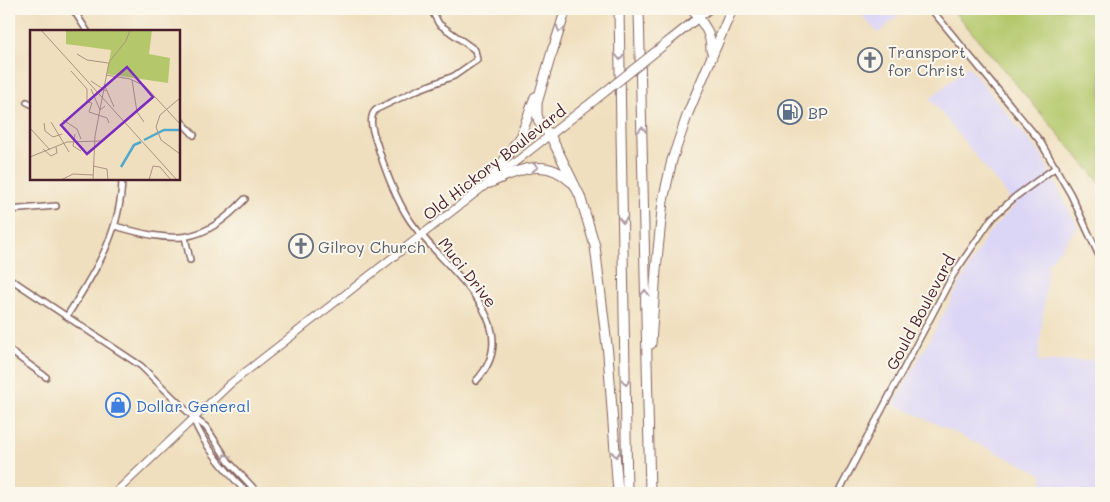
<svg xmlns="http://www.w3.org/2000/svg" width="1110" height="502" font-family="Mali,sans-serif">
  <rect width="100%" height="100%" fill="#fbf7ec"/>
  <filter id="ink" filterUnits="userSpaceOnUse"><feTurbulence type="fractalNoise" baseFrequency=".02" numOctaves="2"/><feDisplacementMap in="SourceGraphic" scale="10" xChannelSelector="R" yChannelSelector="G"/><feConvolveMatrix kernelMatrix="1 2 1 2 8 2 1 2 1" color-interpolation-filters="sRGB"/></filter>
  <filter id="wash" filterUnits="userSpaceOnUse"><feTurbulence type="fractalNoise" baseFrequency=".0096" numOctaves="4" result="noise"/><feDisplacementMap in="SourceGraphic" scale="20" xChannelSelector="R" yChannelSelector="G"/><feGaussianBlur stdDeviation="1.12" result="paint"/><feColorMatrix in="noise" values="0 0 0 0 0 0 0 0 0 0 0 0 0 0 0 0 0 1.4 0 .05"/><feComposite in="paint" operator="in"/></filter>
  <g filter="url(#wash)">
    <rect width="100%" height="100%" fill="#efdfbe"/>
    <g fill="#dcd6f6">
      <path d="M856 9H906L878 33Z"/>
      <path d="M968 66 1041 155 1078 227 1048 264 1038 362 1101 360V493H1043L1042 474 894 404 987 235 1015 205 930 99Z"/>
    </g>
    <path fill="#b4c76a" stroke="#7f734a" d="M952 9H1101V184Z"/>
  </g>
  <g filter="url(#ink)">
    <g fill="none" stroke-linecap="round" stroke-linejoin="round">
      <defs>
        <g id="street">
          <path d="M73 9 87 31"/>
          <path d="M431 9 439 24 475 50 477 60 454 76 417 90 377 109C367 116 373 132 376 141 384 167 394 196 409 219 438 264 531 322 476 381"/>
          <path d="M931 9 1040 141 1071 195 1101 260"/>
          <path d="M27 102 31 104"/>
          <path d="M179 119 194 135"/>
          <path d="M9 210 56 206"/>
          <path d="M115 226C174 243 201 246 245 199"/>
          <path d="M185 237 190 260"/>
          <path d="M9 278 141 366 193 417 206 427 229 462 258 493"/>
          <path d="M67 316C95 272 121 232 122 179"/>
          <path d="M9 350 46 377"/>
          <path d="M193 418C204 447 226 470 247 493"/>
          <path d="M838 493 953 275 992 218 1015 197 1056 167"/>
        </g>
        <path id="secondary" d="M115 493 230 384 550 135"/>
        <g id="primary">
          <path d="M669 41 709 9"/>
          <path d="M550 135 596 99"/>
        </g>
        <g id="highway">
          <path d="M619 9 627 493"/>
          <path d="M639 9 650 493"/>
          <path d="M692 9C703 24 711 31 711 50"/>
          <path d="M553 48 537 103V114L539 122 550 135 580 196 595 246 608 354 618 493"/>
          <path d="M552 53 566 9"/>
          <path d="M489 183 521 135 535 97"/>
          <path d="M490 183C518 170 546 156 571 182"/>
          <path d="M651 344 656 270 663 201 672 160 688 113 732 9"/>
        </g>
      </defs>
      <use href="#street" stroke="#84625e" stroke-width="8"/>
      <use href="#secondary" stroke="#84625e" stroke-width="9"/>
      <use href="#primary" stroke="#84625e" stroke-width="10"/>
      <use href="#highway" stroke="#84625e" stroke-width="11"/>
      <use href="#street" stroke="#fff" stroke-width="5"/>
      <use href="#secondary" stroke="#fff" stroke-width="7"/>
      <use href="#primary" stroke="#fff" stroke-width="8"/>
      <use href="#highway" stroke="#fff" stroke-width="9"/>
      <defs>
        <path id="primary-bridge" d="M596 99 669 41"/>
      </defs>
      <use href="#primary-bridge" stroke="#84625e" stroke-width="10" stroke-linecap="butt"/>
      <use href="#primary-bridge" stroke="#fff" stroke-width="8"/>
    </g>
    <defs><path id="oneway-chevron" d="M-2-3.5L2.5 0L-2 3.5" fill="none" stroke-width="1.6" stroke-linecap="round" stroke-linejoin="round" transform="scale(1.25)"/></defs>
    <g stroke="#ae9aa0">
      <use href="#oneway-chevron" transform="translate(560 29) rotate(108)"/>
      <use href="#oneway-chevron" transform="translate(620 57) rotate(89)"/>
      <use href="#oneway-chevron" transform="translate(642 130) rotate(-91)"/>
      <use href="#oneway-chevron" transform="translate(535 167) rotate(-1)"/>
      <use href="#oneway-chevron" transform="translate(623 220) rotate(89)"/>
      <use href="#oneway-chevron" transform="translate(645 293) rotate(-91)"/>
      <use href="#oneway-chevron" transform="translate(626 382) rotate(89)"/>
      <use href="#oneway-chevron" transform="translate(616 454) rotate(87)"/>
      <use href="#oneway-chevron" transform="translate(226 457) rotate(-122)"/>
    </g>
  </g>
  <defs>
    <symbol id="church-ring" viewBox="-11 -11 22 22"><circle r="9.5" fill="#fbf7ec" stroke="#6b7280" stroke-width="1.5"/><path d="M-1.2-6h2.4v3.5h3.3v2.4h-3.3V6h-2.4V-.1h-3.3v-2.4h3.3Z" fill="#6b7280"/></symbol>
    <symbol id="fuel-ring" viewBox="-11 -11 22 22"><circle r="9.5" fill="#fbf7ec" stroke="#5c6f8a" stroke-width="1.5"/><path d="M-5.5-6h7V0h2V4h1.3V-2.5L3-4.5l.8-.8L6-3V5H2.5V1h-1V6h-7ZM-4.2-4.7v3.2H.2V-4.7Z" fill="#5c6f8a"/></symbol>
    <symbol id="shop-ring" viewBox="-11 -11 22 22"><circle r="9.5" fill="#fbf7ec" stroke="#3f7fe0" stroke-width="1.5"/><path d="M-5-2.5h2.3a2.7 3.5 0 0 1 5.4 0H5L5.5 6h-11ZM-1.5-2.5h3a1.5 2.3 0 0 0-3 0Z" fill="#3f7fe0"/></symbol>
  </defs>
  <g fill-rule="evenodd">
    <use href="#church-ring" x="856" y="46" width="28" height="28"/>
    <use href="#fuel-ring" x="776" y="98" width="28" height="28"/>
    <use href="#church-ring" x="287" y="232" width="28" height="28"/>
    <use href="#shop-ring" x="104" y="391" width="28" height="28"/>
  </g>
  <g text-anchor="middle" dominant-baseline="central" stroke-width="4" stroke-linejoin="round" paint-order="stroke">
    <g font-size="16" fill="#5b616d" stroke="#fbf7ec" text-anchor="start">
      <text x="888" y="51">Transport<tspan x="888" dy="18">for Christ</tspan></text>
      <text x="318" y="246">Gilroy Church</text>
    </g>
    <g font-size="16" fill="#4e5e75" stroke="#fbf7ec" text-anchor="start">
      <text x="808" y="112">BP</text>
    </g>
    <g font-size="16" fill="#4a1f2b" stroke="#fbf7ec">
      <text transform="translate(494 162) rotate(-38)">Old Hickory Boulevard</text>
      <text transform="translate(468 272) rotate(52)">Muci Drive</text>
      <text transform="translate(920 312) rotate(-62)">Gould Boulevard</text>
    </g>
    <g font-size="16" fill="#366cbe" stroke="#fbf7ec" text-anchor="start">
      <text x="136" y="405">Dollar General</text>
    </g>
  </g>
  <g transform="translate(30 30)">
    <rect width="150" height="150" fill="#efdfbe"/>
    <path d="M36 0H122L119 24 140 28 138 53 77 44 81 20 36 14Z" fill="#b4c76a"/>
    <path fill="none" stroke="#50a8cd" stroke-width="2.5" d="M114 110 134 100H150M91 137 104 115 111 112"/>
    <path fill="none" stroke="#ad9283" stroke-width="1" d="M11 0 147 150M47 24 57 30 78 33M41 41 57 59V72L62 73 59 82 77 88 79 93M76 45 100 49 115 56 150 94M102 50 107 82 114 92M61 51 76 61M74 54 84 77M61 59 70 80 75 76M150 68 130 85 126 97 131 110 150 124M33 90 47 99 51 109M21 92 39 122M14 93 15 101 23 107 32 104M0 98 20 120M45 104 43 116 51 121M13 119 21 126 27 123 26 117M0 127 37 112 72 111M63 136 77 139 78 150M31 150 43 144 63 145M63 150 65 106 79 32 96 11 100 0M119 150 123 136 130 137 141 150"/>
    <path fill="#7b2cbf" fill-opacity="0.15" stroke="#7b2cbf" stroke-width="2.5" d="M97 37 123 67 57 124 31 95Z"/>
    <rect width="150" height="150" fill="none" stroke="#4a1f2b" stroke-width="2.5"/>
  </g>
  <rect width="1110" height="502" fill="none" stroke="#fbf7ec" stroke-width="30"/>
</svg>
